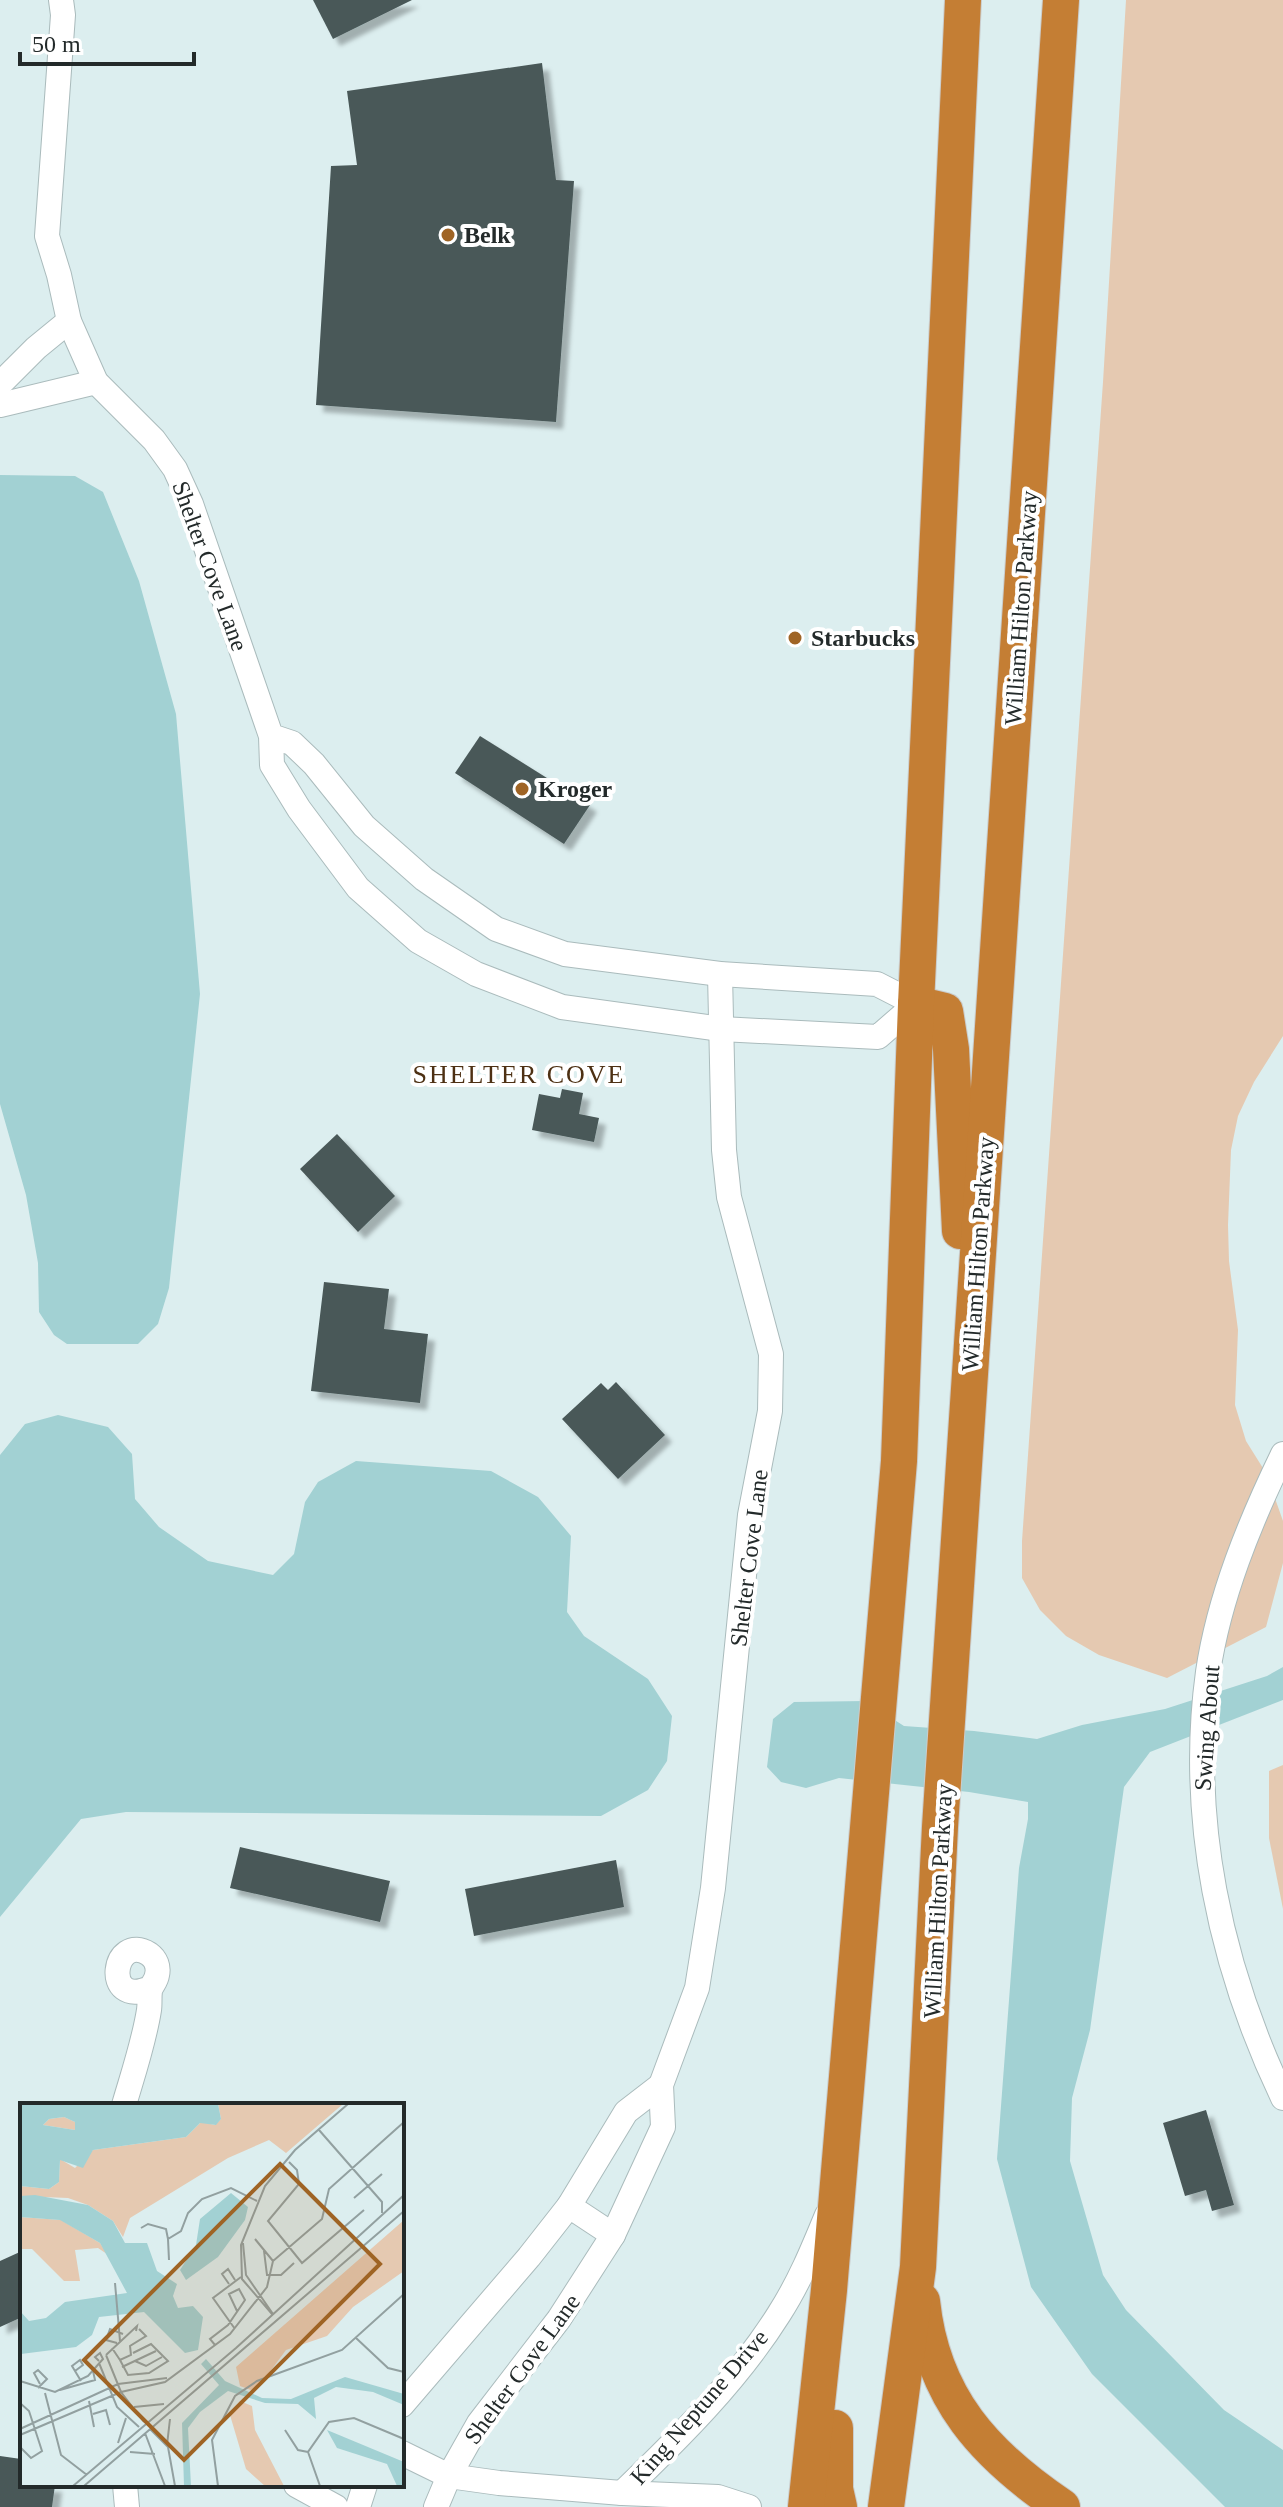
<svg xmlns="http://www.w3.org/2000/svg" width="1283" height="2507" font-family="'Times New Roman',serif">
  <defs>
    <filter id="shadow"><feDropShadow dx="7" dy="7" stdDeviation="2" flood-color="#0004"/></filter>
  </defs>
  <rect width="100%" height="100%" fill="#dceeef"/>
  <g fill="#e5c9b1">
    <path d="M1126 0H1283V1036L1254 1082 1238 1116 1231 1150 1228 1225 1229 1261 1238 1330 1235 1405 1246 1441 1266 1473 1283 1521V1563L1266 1627 1167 1678 1099 1655 1066 1636 1040 1610 1022 1578V1541L1103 382Z"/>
    <path d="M1283 1765V1909L1269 1838V1771Z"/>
  </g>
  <g fill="#a2d1d3">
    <path d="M0 475 75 476 103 492 139 581 176 714 200 994 169 1288 158 1324 138 1344H67L54 1335 39 1312 38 1263 26 1195 0 1104Z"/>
    <path d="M58 1415 108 1427 132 1454 135 1499 159 1527 208 1561 273 1575 294 1554 305 1502 318 1482 356 1461 491 1471 538 1497 571 1536 567 1612 584 1636 648 1679 672 1716 667 1761 648 1790 601 1816 126 1812 81 1819 0 1917V1455L25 1424Z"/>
    <path d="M1283 1667V1700L1150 1752 1124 1787 1090 2030 1072 2098 1070 2161 1103 2275 1126 2310 1224 2410 1283 2450V2507H1225L1092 2374 1031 2287 997 2159 1019 1868 1028 1819V1802L969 1792 839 1778 806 1788 781 1782 767 1767 773 1719 794 1702 865 1701 904 1726 974 1731 1037 1739 1082 1725 1165 1709 1267 1676Z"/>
  </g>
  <g fill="#495858" filter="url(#shadow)">
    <path d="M313 0H412L333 39Z"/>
    <path d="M542 63 556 180 574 181 556 422 316 405 331 166 357 165 347 91Z"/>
    <path d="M480 736 590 805 564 844 455 773Z"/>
    <path d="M562 1089 583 1093 579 1114 599 1118 594 1142 532 1130 539 1094 560 1098Z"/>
    <path d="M337 1134 395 1196 358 1232 300 1169Z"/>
    <path d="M324 1282 389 1289 384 1329 428 1334 420 1403 311 1391Z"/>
    <path d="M616 1382 665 1435 618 1479 562 1419 601 1383 608 1390Z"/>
    <path d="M240 1847 390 1881 380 1922 230 1888Z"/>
    <path d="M616 1860 624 1907 474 1936 465 1889Z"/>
    <path d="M1206 2110 1234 2205 1212 2211 1206 2190 1185 2196 1163 2123Z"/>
    <path d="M22 2251V2317L0 2327V2261Z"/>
    <path d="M0 2456 21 2459 19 2476H22V2485H55L52 2507H0Z"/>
  </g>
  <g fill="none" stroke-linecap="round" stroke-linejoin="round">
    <defs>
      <g id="minor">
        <path d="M61 0 63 15 47 236 59 275 69 321 96 382 154 440 175 469 191 504 271 736 272 765 299 809 358 888 418 941 476 974 562 1007 721 1029 878 1037 916 1004 877 984 720 974 565 954 496 929 424 879 364 826 314 764 292 743 271 736"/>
        <path d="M0 384 36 348 69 321"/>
        <path d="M0 405 96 382"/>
        <path d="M1283 1454C1250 1522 1219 1597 1208 1672 1188 1818 1220 1966 1283 2098"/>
        <path d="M124 2105C133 2074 144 2042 149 2010 150 2004 149 1997 150 1991 151 1985 156 1982 157 1975 159 1967 156 1959 149 1954 113 1931 101 2009 150 1988"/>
        <path d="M569 2206 613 2235"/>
        <path d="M402 2405 529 2257 569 2206 626 2112 661 2085"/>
        <path d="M402 2453 449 2476 499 2483 622 2493 718 2497 749 2507"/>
        <path d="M125 2485 127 2507"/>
        <path d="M296 2485 336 2507"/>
        <path d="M622 2493C679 2438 737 2381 779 2314 799 2283 813 2249 827 2215"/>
        <path d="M358 2507 365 2485"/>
        <path d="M436 2507 449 2476 479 2423 559 2319 613 2235 663 2127 661 2085 697 1988 713 1888 750 1515 770 1411 771 1354 729 1197 724 1150 720 974"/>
      </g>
      <g id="highway">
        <path d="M916 1004 945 1011 951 1049 960 1231"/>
        <path d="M922 2301C932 2398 985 2455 1062 2507"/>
        <path d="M835 2428V2489L839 2507"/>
        <path d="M806 2507 829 2290 899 1461 916 1004 963 0"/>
        <path d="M886 2507 918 2267 940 1827 1061 0"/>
      </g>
    </defs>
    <use href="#minor" stroke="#aabbbc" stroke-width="26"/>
    <use href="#highway" stroke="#cacccc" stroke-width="38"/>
    <use href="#minor" stroke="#fff" stroke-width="24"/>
    <use href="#highway" stroke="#c47e34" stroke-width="36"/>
  </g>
  <g fill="#9f6425" stroke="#fff" stroke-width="3">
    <circle cx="448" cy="235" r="8"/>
    <circle cx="795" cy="638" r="8"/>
    <circle cx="522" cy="789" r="8"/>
  </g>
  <g text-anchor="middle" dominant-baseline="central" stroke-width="8" stroke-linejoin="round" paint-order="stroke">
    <g font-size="24" font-weight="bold" fill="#232a2a" stroke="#fff" text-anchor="start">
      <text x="464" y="235">Belk</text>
      <text x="811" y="638">Starbucks</text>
      <text x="538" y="789">Kroger</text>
    </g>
    <g font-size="24" fill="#232a2a" stroke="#fff">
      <text transform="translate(210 566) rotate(70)">Shelter Cove Lane</text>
      <text transform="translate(1021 608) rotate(-86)">William Hilton Parkway</text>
      <text transform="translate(978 1254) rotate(-86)">William Hilton Parkway</text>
      <text transform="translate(749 1558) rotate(-83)">Shelter Cove Lane</text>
      <text transform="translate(1207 1728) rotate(-86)">Swing About</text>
      <text transform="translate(938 1901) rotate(-87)">William Hilton Parkway</text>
      <text transform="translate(522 2369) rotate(-54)">Shelter Cove Lane</text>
      <text transform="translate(699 2407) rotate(-49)">King Neptune Drive</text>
    </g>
    <g font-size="26" letter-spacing="2" fill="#4d3013" stroke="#fff">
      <text x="519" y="1074">SHELTER COVE</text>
    </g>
  </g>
  <g transform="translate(20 2103)">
    <rect width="384" height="384" fill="#dceeef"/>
    <path d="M198 1H323L266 50 249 37 208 55 110 115 103 134 93 118 68 102 48 95 0 93V83L29 86 39 79 40 56 55 65 73 47 166 34 181 19 195 22 201 16ZM44 14 55 19V27L23 22 29 16ZM0 114 41 117 80 140 87 151 78 145 55 147 60 178H44L12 146H0ZM384 117V168L333 204 307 233 266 247 240 282 231 287 220 283 216 264ZM220 298 232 303 235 327 264 383H245L226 366 210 312Z" fill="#e5c9b1"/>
    <path d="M0 1H198L201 16 196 22 180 20 166 34 73 47 63 65 40 57 39 79 29 86 0 83ZM44 14 55 19V27L23 22 29 16ZM211 90 228 104 225 117 198 154 166 177 160 167 176 142 180 116ZM15 92 68 102 93 118 105 140H127L137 168 157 181 153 193 158 205 173 203 183 214 178 247 165 250 124 209 79 214 72 232 56 244 1 251 0 208 9 218 26 215 45 199 107 190 80 140 40 117 0 114V93ZM186 256 205 278 242 295 271 296 325 274 384 291V302L353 289 316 284 294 295 296 316 278 301 245 300 208 288 180 309 168 325 171 383H164L162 320 199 282 181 261ZM307 327 384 359V383H377L367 361 317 345Z" fill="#a2d1d3" fill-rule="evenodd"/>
    <path fill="none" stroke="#92a0a0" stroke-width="2" d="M299 27 362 99V110M269 59 277 67 279 81 248 118 282 160 344 107M334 95 362 71M121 125 128 121 146 126 148 136M235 136 253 158M223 140 226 172 253 211M244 148 247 172H261L274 160M149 157 148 136 161 128 168 110 182 96 211 85 237 98M95 180 100 238M209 181 202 171 208 166 215 177M252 211 222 176 221 142 245 83 275 47 328 1M215 226 193 195 221 174M336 235 368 265 384 269M97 240 86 237 90 226 103 231M195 242 190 236 208 222 225 197 219 186 209 191 217 208M92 245 100 257 111 252 110 243 126 233 119 226M86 252 101 289 124 319M86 252 117 223 116 228M100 257 108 272 129 270 148 258 131 241 113 250M115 258 126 263 142 254M79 260 97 304 119 324M102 264 136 248M55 268 63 262 60 257 52 263 61 278M0 278 35 289 68 273 83 256 80 250 75 254 79 258M18 285 27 276 18 267 14 270 20 281M40 287 75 277 73 268M25 290 41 352 67 372M69 298 74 324M0 300 9 308 22 348 11 355 0 344M114 304 144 301M73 311 86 307 90 322M0 326 98 281 147 275M130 326 148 344 155 383M265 327 278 347 288 349M125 330 145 383M0 332 101 289 145 279 210 231 247 184 253 158 302 116 309 86 384 19M98 340 106 315M147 342 150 316M110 349 135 351M53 383 216 245 384 92M64 383 384 108M198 383 192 337 215 293 237 278 322 247 384 191M300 383 288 349 309 319 334 315 384 336M306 383H334"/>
    <path fill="#9f6425" fill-opacity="0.15" stroke="#9f6425" stroke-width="4" d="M260 61 360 161 164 357 64 257Z"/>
    <rect width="384" height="384" fill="none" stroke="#232a2a" stroke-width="4"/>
  </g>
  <path d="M20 52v12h174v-12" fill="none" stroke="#232a2a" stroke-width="4"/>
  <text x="32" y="52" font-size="24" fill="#232a2a" stroke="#ffffff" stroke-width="6" paint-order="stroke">50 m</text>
</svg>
